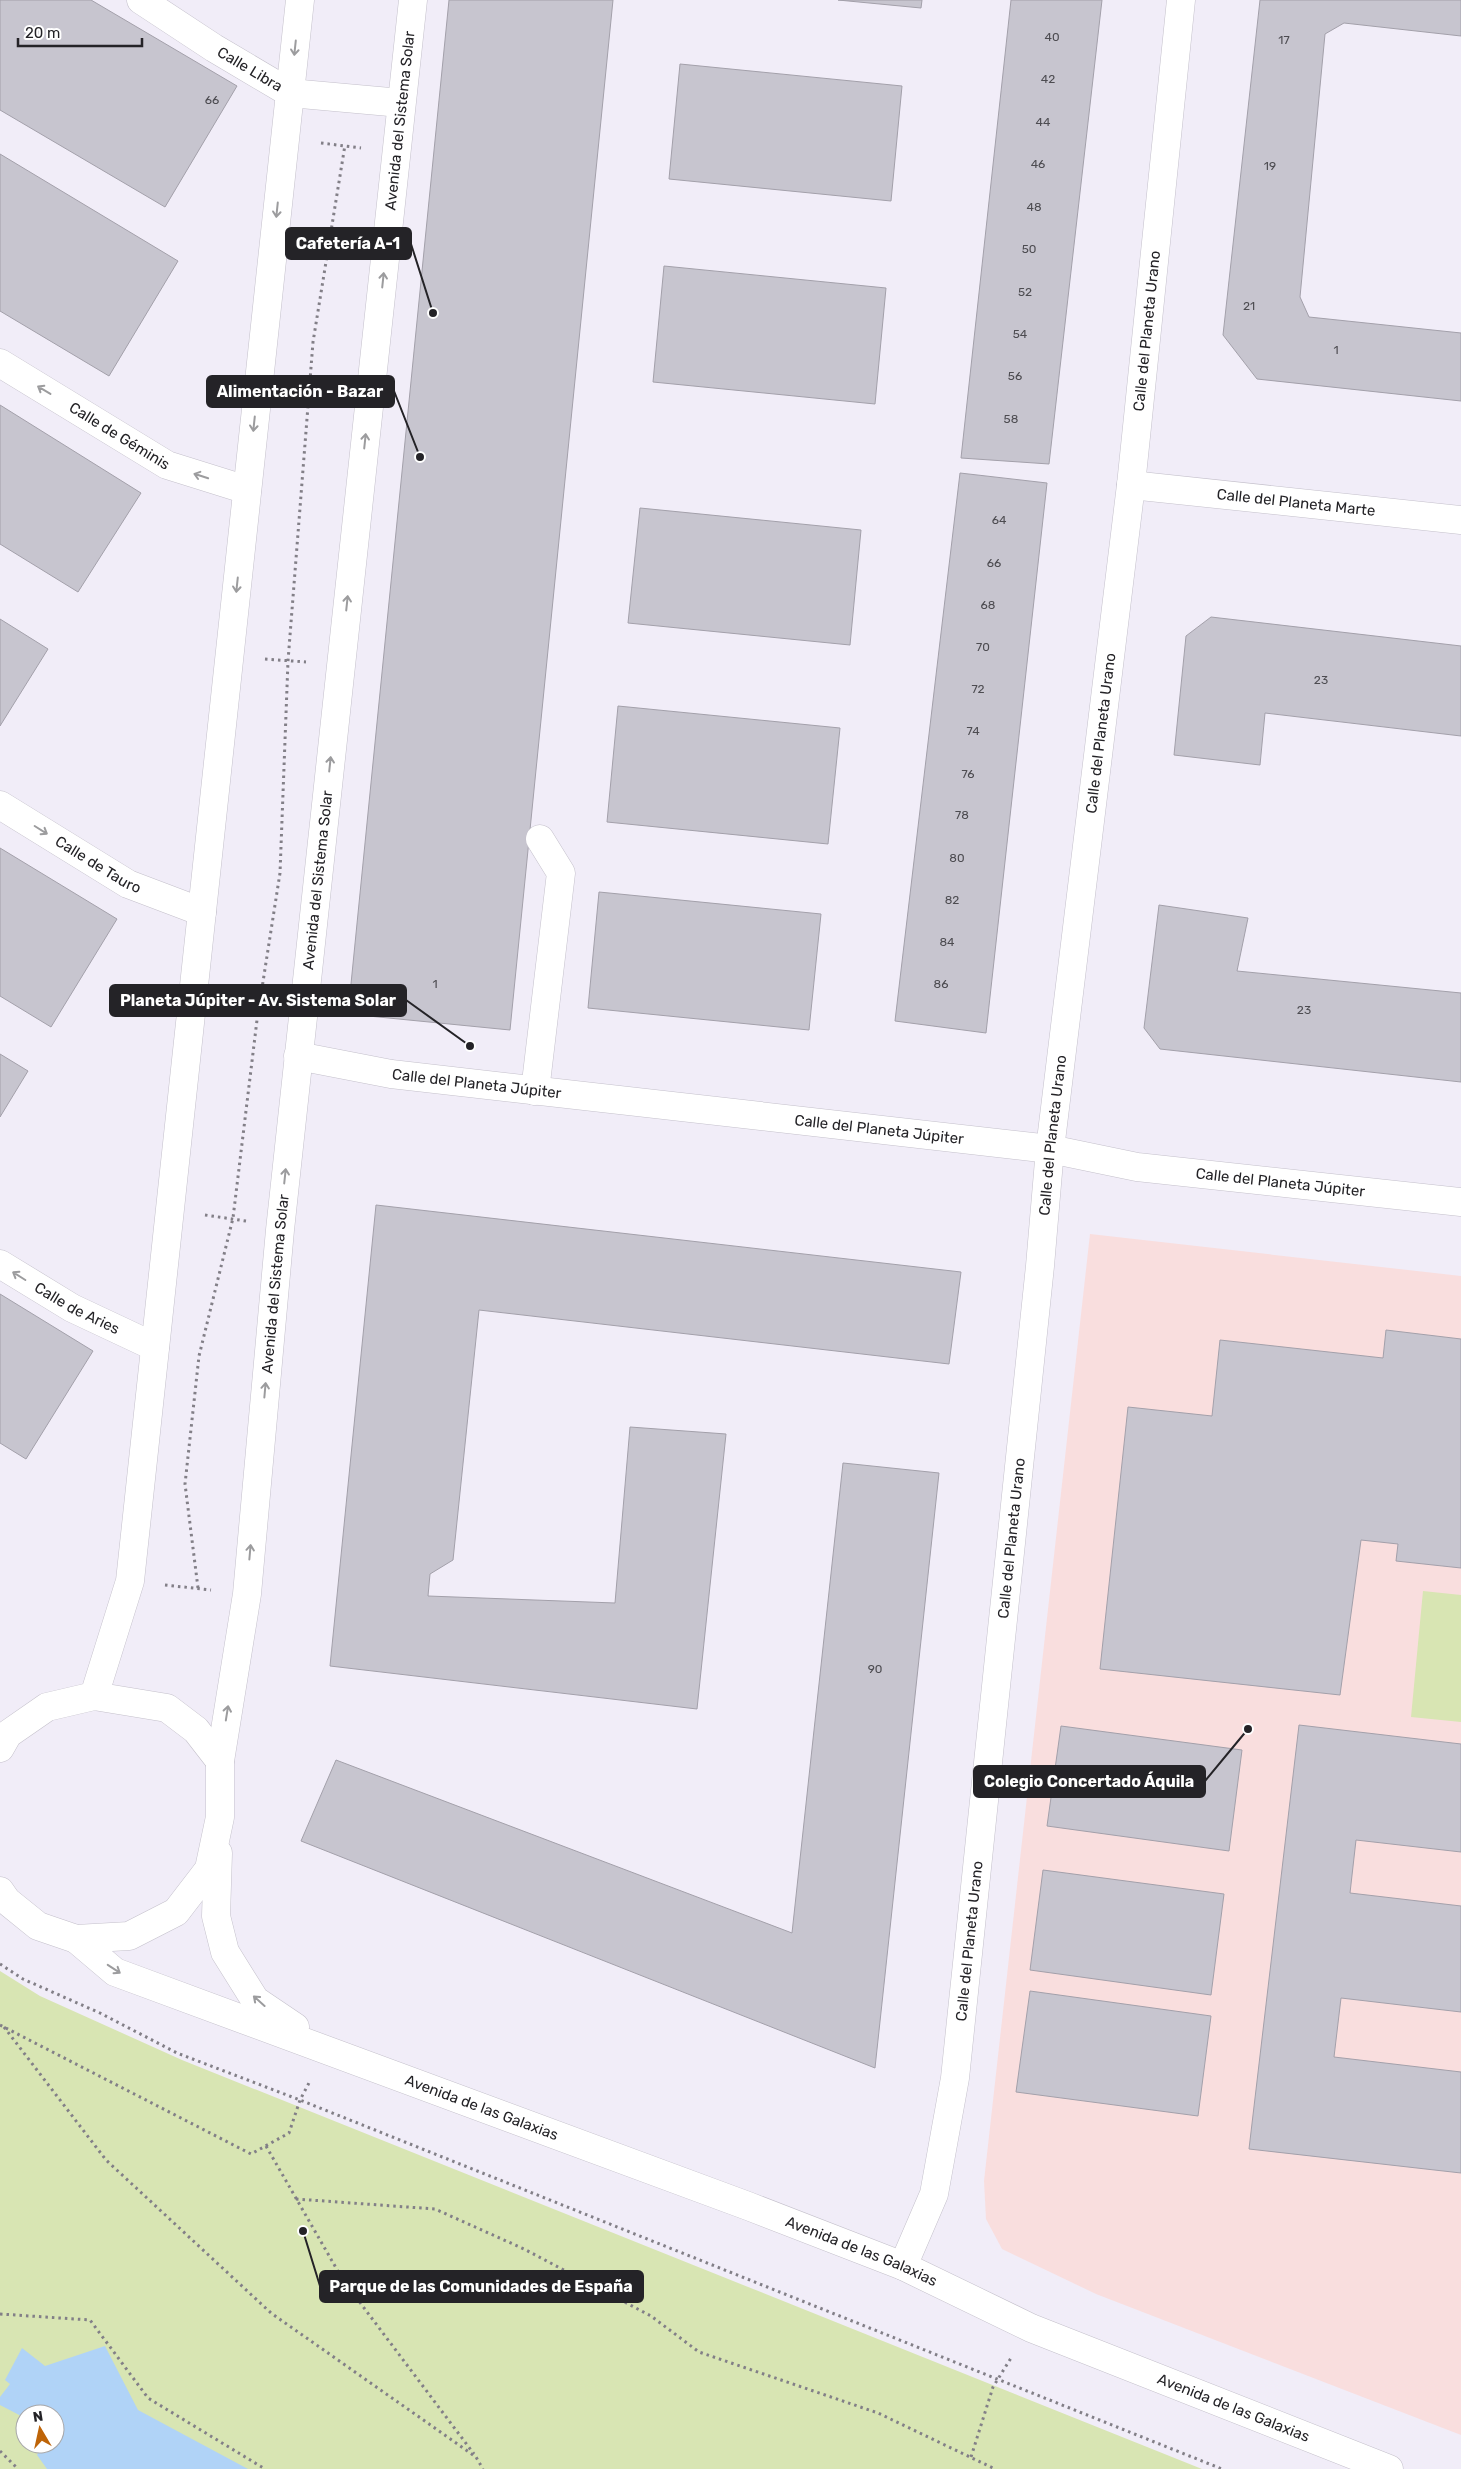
<svg xmlns="http://www.w3.org/2000/svg" width="1461" height="2469" font-family="Rubik,sans-serif">
  <rect width="100%" height="100%" fill="#f1edf8"/>
  <path fill="#f9dede" d="M1090 1234 1461 1276V2435L1096 2294 1002 2249 986 2219 984 2181Z"/>
  <g fill="#d8e5b3" fill-rule="evenodd">
    <path d="M1423 1591 1461 1595V1722L1411 1717Z"/>
    <path d="M0 1971 40 1996 182 2060 1202 2469H0ZM25 2414H55V2444H25Z"/>
  </g>
  <path fill="#b0d3f7" d="M105 2346 138 2410 248 2469H47L37 2455 42 2444H55V2414H25V2418L0 2405V2397L10 2384 5 2380 22 2348 45 2366Z"/>
  <g fill="#c7c5cf" stroke="#a3a0aa">
    <path d="M0 0H91L237 86 165 207 0 110Z"/>
    <path d="M449 0H613L510 1030 348 1014Z"/>
    <path d="M838 0H922L921 8Z"/>
    <path d="M1011 0H1102L1049 464 961 458Z"/>
    <path d="M1260 0H1461V36L1344 23 1325 34 1300 297 1309 317 1461 333V401L1257 379 1223 335Z"/>
    <path d="M680 64 902 86 891 201 669 179Z"/>
    <path d="M0 154 178 261 109 376 0 311Z"/>
    <path d="M664 266 886 288 875 404 653 382Z"/>
    <path d="M0 405 141 493 78 592 0 544Z"/>
    <path d="M960 473 1047 483 986 1033 895 1021Z"/>
    <path d="M640 508 861 530 850 645 628 623Z"/>
    <path d="M1211 617 1461 646V736L1265 713 1260 765 1174 755 1186 636Z"/>
    <path d="M0 619 48 649 0 726Z"/>
    <path d="M618 706 840 728 828 844 607 822Z"/>
    <path d="M0 848 117 919 51 1027 0 996Z"/>
    <path d="M599 892 821 914 809 1030 588 1008Z"/>
    <path d="M1159 905 1248 918 1237 971 1461 993V1082L1160 1049 1144 1028Z"/>
    <path d="M0 1054 28 1071 0 1117Z"/>
    <path d="M376 1205 961 1272 949 1364 479 1310 453 1560 430 1574 428 1596 615 1603 630 1427 726 1434 697 1709 330 1666Z"/>
    <path d="M0 1294 93 1351 26 1459 0 1443Z"/>
    <path d="M1386 1330 1461 1339V1568L1396 1561 1398 1544 1361 1540 1340 1695 1100 1669 1128 1407 1212 1416 1220 1340 1383 1358Z"/>
    <path d="M843 1463 939 1473 875 2068 301 1841 336 1760 792 1933Z"/>
    <path d="M1299 1725 1461 1744V1852L1356 1840 1350 1893 1461 1906V2012L1341 1998 1334 2057 1461 2072V2173L1249 2149Z"/>
    <path d="M1061 1726 1242 1750 1229 1851 1047 1826Z"/>
    <path d="M1043 1870 1224 1894 1211 1995 1030 1970Z"/>
    <path d="M1030 1991 1211 2016 1198 2116 1016 2092Z"/>
  </g>
  <g fill="none" stroke-linecap="round" stroke-linejoin="round">
    <defs>
      <g id="minor">
        <path id="s1" d="M141 0 214 48 290 93 401 103"/>
        <path id="s2" d="M0 363 167 465 247 490"/>
        <path id="s3" d="M1131 485 1461 520"/>
        <path id="s4" d="M0 805 128 884 202 912"/>
        <path id="s5" d="M298 1056 391 1074 1050 1149 1137 1167 1461 1202"/>
        <path d="M535 1091 561 873 540 839"/>
        <path id="s6" d="M0 1264 72 1308 155 1347"/>
        <path d="M94 1696 130 1581 300 0"/>
        <path d="M0 1748 8 1734 47 1707 94 1696 167 1708 196 1730 220 1761"/>
        <path d="M218 1853 216 1916 225 1952 255 2000 295 2027"/>
        <path id="s7" d="M0 1891 7 1901 38 1926 76 1939 129 1936 176 1912 209 1869 220 1817V1761L247 1594 280 1230 413 0"/>
        <path id="s8" d="M76 1939 115 1972 748 2206 903 2266 1031 2328 1389 2469"/>
        <path id="s9" d="M903 2266 934 2194 955 2078 1040 1266 1050 1149 1131 485 1181 0"/>
      </g>
    </defs>
    <use href="#minor" stroke="#c4c0cb" stroke-width="29"/>
    <g stroke="#827f87" stroke-width="3" stroke-dasharray="2.5 4" stroke-linecap="butt">
      <path d="M321 143 361 148"/>
      <path d="M265 659 306 662"/>
      <path d="M205 1215 246 1221"/>
      <path d="M165 1585 211 1590"/>
      <path d="M198 1588 185 1484 199 1356 233 1218 257 1020 280 873 288 661 313 342 345 145"/>
      <path d="M0 1964 23 1979 100 2013 177 2053 300 2100 1222 2469"/>
      <path d="M0 2025 251 2154 289 2133 300 2100 310 2081"/>
      <path d="M4 2027 106 2160 271 2313 476 2457 483 2469"/>
      <path d="M266 2146 343 2280 474 2454"/>
      <path d="M296 2199 435 2209 524 2249 651 2316 699 2352 878 2413 995 2469"/>
      <path d="M0 2314 90 2320 148 2398 265 2469"/>
      <path d="M0 2451 18 2469"/>
      <path d="M971 2457 993 2387 1011 2358"/>
    </g>
    <use href="#minor" stroke="#fff" stroke-width="28"/>
  </g>
  <defs><path id="oneway-shaft" d="M-6 0H5M1.5-3L5.5 0L1.5 3" fill="none" stroke-width="1.6" stroke-linecap="round" stroke-linejoin="round" transform="scale(1.25)"/></defs>
  <g stroke="#9c9c9e">
    <use href="#oneway-shaft" transform="translate(295 48) rotate(96)"/>
    <use href="#oneway-shaft" transform="translate(277 210) rotate(96)"/>
    <use href="#oneway-shaft" transform="translate(383 280) rotate(-84)"/>
    <use href="#oneway-shaft" transform="translate(44 390) rotate(-149)"/>
    <use href="#oneway-shaft" transform="translate(254 424) rotate(96)"/>
    <use href="#oneway-shaft" transform="translate(365 441) rotate(-84)"/>
    <use href="#oneway-shaft" transform="translate(201 476) rotate(-162)"/>
    <use href="#oneway-shaft" transform="translate(237 585) rotate(96)"/>
    <use href="#oneway-shaft" transform="translate(347 603) rotate(-84)"/>
    <use href="#oneway-shaft" transform="translate(330 764) rotate(-84)"/>
    <use href="#oneway-shaft" transform="translate(41 830) rotate(32)"/>
    <use href="#oneway-shaft" transform="translate(285 1176) rotate(-84)"/>
    <use href="#oneway-shaft" transform="translate(19 1276) rotate(-148)"/>
    <use href="#oneway-shaft" transform="translate(265 1390) rotate(-85)"/>
    <use href="#oneway-shaft" transform="translate(250 1552) rotate(-85)"/>
    <use href="#oneway-shaft" transform="translate(227 1713) rotate(-81)"/>
    <use href="#oneway-shaft" transform="translate(114 1969) rotate(33)"/>
    <use href="#oneway-shaft" transform="translate(259 2001) rotate(-138)"/>
  </g>
  <g text-anchor="middle" dominant-baseline="central" stroke-width="4" stroke-linejoin="round" paint-order="stroke">
    <g font-size="12" fill="#4d4c51">
      <text x="1052" y="37">40</text>
      <text x="1284" y="40">17</text>
      <text x="1048" y="79">42</text>
      <text x="212" y="100">66</text>
      <text x="1043" y="122">44</text>
      <text x="1038" y="164">46</text>
      <text x="1270" y="166">19</text>
      <text x="1034" y="207">48</text>
      <text x="1029" y="249">50</text>
      <text x="1025" y="292">52</text>
      <text x="1249" y="306">21</text>
      <text x="1020" y="334">54</text>
      <text x="1336" y="350">1</text>
      <text x="1015" y="376">56</text>
      <text x="1011" y="419">58</text>
      <text x="999" y="520">64</text>
      <text x="994" y="563">66</text>
      <text x="988" y="605">68</text>
      <text x="983" y="647">70</text>
      <text x="1321" y="680">23</text>
      <text x="978" y="689">72</text>
      <text x="973" y="731">74</text>
      <text x="968" y="774">76</text>
      <text x="962" y="815">78</text>
      <text x="957" y="858">80</text>
      <text x="952" y="900">82</text>
      <text x="947" y="942">84</text>
      <text x="435" y="984">1</text>
      <text x="941" y="984">86</text>
      <text x="1304" y="1010">23</text>
      <text x="875" y="1669">90</text>
    </g>
    <g font-size="15" fill="#242327" stroke="#fff">
      <text stroke="none"><textPath href="#s1" startOffset="129">Calle Libra</textPath></text>
      <text stroke="none"><textPath href="#s7" startOffset="2012">Avenida del Sistema Solar</textPath></text>
      <text stroke="none"><textPath href="#s9" startOffset="1954">Calle del Planeta Urano</textPath></text>
      <text stroke="none"><textPath href="#s2" startOffset="140">Calle de Géminis</textPath></text>
      <text stroke="none"><textPath href="#s3" startOffset="166">Calle del Planeta Marte</textPath></text>
      <text stroke="none"><textPath href="#s9" startOffset="1549">Calle del Planeta Urano</textPath></text>
      <text stroke="none"><textPath href="#s4" startOffset="115">Calle de Tauro</textPath></text>
      <text stroke="none"><textPath href="#s7" startOffset="1248">Avenida del Sistema Solar</textPath></text>
      <text stroke="none"><textPath href="#s5" startOffset="181">Calle del Planeta Júpiter</textPath></text>
      <text stroke="none"><textPath href="#s5" startOffset="586">Calle del Planeta Júpiter</textPath></text>
      <text stroke="none"><textPath href="#s9" startOffset="1144">Calle del Planeta Urano</textPath></text>
      <text stroke="none"><textPath href="#s5" startOffset="991">Calle del Planeta Júpiter</textPath></text>
      <text stroke="none"><textPath href="#s7" startOffset="842">Avenida del Sistema Solar</textPath></text>
      <text stroke="none"><textPath href="#s6" startOffset="89">Calle de Aries</textPath></text>
      <text stroke="none"><textPath href="#s9" startOffset="739">Calle del Planeta Urano</textPath></text>
      <text stroke="none"><textPath href="#s9" startOffset="334">Calle del Planeta Urano</textPath></text>
      <text stroke="none"><textPath href="#s8" startOffset="442">Avenida de las Galaxias</textPath></text>
      <text stroke="none"><textPath href="#s8" startOffset="848">Avenida de las Galaxias</textPath></text>
      <text stroke="none"><textPath href="#s8" startOffset="1252">Avenida de las Galaxias</textPath></text>
    </g>
  </g>
  <path fill="none" stroke="#242327" stroke-width="2" d="M433 313L411 244M420 457L394 391M470 1046L406 1000M1248 1729L1205 1781M303 2231L320 2286"/>
  <g fill="#242327" stroke="#fff" stroke-width="2">
    <circle cx="433" cy="313" r="5"/>
    <circle cx="420" cy="457" r="5"/>
    <circle cx="470" cy="1046" r="5"/>
    <circle cx="1248" cy="1729" r="5"/>
    <circle cx="303" cy="2231" r="5"/>
  </g>
  <g fill="#242327" stroke="#242327" stroke-width="2">
    <rect x="286" y="228" width="125" height="31" rx="5"/>
    <rect x="207" y="376" width="187" height="31" rx="5"/>
    <rect x="110" y="985" width="296" height="31" rx="5"/>
    <rect x="974" y="1766" width="231" height="31" rx="5"/>
    <rect x="320" y="2271" width="323" height="31" rx="5"/>
  </g>
  <g font-size="16" text-anchor="middle" font-weight="bold" fill="#fff">
    <text x="348" y="249">Cafetería A-1</text>
    <text x="300" y="397">Alimentación - Bazar</text>
    <text x="258" y="1006">Planeta Júpiter - Av. Sistema Solar</text>
    <text x="1089" y="1787">Colegio Concertado Áquila</text>
    <text x="481" y="2292">Parque de las Comunidades de España</text>
  </g>
  <g transform="translate(40 2429) rotate(351)"><circle r="24" fill="#ffffff" stroke="#a7a7a9"/>
  <path d="M0-4L9 19L0 12L-9 19Z" fill="#be6408"/>
  <text y="-8" font-size="14" font-weight="bold" text-anchor="middle" fill="#242327">N</text>
  </g>
  <path d="M18 38v8h124v-8" fill="none" stroke="#242327" stroke-width="2.5"/>
  <text x="25" y="38" font-size="15" fill="#242327" stroke="#ffffff" stroke-width="4" paint-order="stroke">20 m</text>
</svg>
